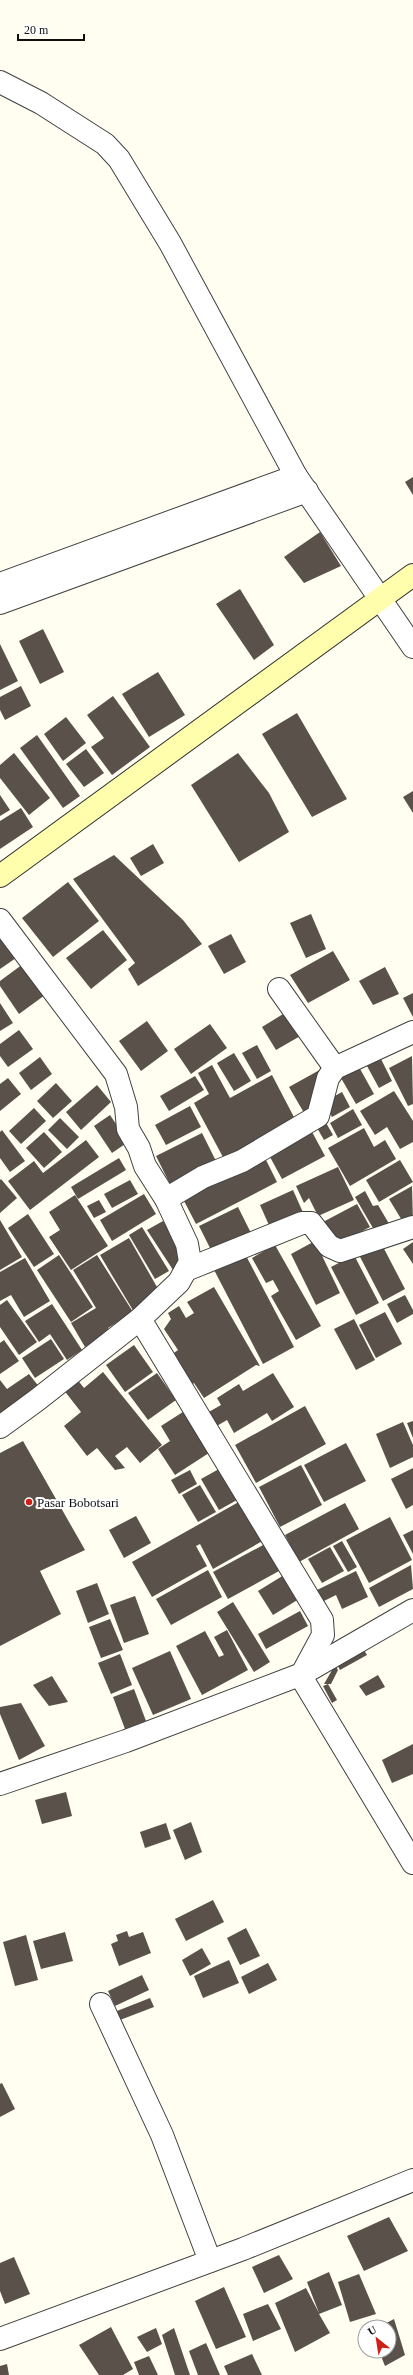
<svg xmlns="http://www.w3.org/2000/svg" width="413" height="2375" font-family="Georgia,serif">
  <rect width="100%" height="100%" fill="#fffef1"/>
  <g fill="#59514a">
    <path d="M413 477V495L405 482Z"/>
    <path d="M320 532 341 566 304 583 284 557Z"/>
    <path d="M240 589 274 645 254 660 216 604Z"/>
    <path d="M43 629 64 672 40 684 19 641Z"/>
    <path d="M0 644 18 681 0 690Z"/>
    <path d="M158 672 185 715 149 737 122 694Z"/>
    <path d="M21 686 31 706 5 720 0 710V697Z"/>
    <path d="M113 696 150 747 112 775 91 747 104 738 87 715Z"/>
    <path d="M297 713 347 799 312 817 262 734Z"/>
    <path d="M66 717 86 743 63 761 44 734Z"/>
    <path d="M37 735 80 796 63 808 20 748Z"/>
    <path d="M86 749 104 773 84 787 66 764Z"/>
    <path d="M14 753 50 798 29 815 0 778V765Z"/>
    <path d="M238 753 269 793 289 832 239 862 191 785Z"/>
    <path d="M413 791V813L403 797Z"/>
    <path d="M0 795 10 810 0 816Z"/>
    <path d="M21 808 33 827 0 849V821Z"/>
    <path d="M153 844 164 863 141 876 130 858Z"/>
    <path d="M114 855 183 920 202 944 138 986 128 969 135 963 73 879Z"/>
    <path d="M68 882 99 921 53 957 22 918Z"/>
    <path d="M311 914 326 949 306 958 290 923Z"/>
    <path d="M103 930 127 960 91 989 66 958Z"/>
    <path d="M231 934 246 962 224 974 208 946Z"/>
    <path d="M0 935 16 958 0 969Z"/>
    <path d="M333 951 350 980 308 1003 290 975Z"/>
    <path d="M23 964 45 995 19 1014 0 986V981Z"/>
    <path d="M385 967 399 994 373 1005 359 981Z"/>
    <path d="M413 993V1017L403 998Z"/>
    <path d="M0 1003 13 1023 0 1031Z"/>
    <path d="M288 1011 302 1035 276 1050 262 1027Z"/>
    <path d="M147 1021 168 1051 141 1071 119 1041Z"/>
    <path d="M210 1024 227 1048 191 1074 174 1049Z"/>
    <path d="M19 1030 33 1049 8 1067 0 1056V1044Z"/>
    <path d="M257 1045 271 1071 257 1079 242 1053Z"/>
    <path d="M234 1053 251 1081 234 1091 217 1063Z"/>
    <path d="M412 1056 413 1104 408 1106 389 1068Z"/>
    <path d="M40 1057 52 1074 31 1090 19 1073Z"/>
    <path d="M381 1059 392 1081 379 1088 367 1066Z"/>
    <path d="M212 1065 230 1098 272 1075 296 1121 224 1159 194 1103 209 1094 198 1073Z"/>
    <path d="M325 1067 307 1118 289 1087Z"/>
    <path d="M359 1067 374 1094 356 1104 341 1078Z"/>
    <path d="M195 1076 204 1090 169 1111 160 1096Z"/>
    <path d="M8 1078 21 1094 0 1111V1084Z"/>
    <path d="M56 1083 72 1101 53 1118 37 1101Z"/>
    <path d="M97 1085 111 1102 81 1130 66 1112Z"/>
    <path d="M394 1091 413 1121V1142L400 1149 387 1127 375 1135 360 1111Z"/>
    <path d="M342 1092 350 1107 332 1117 324 1102Z"/>
    <path d="M190 1106 201 1127 166 1145 155 1125Z"/>
    <path d="M34 1108 46 1121 21 1144 9 1131Z"/>
    <path d="M353 1109 362 1125 338 1138 330 1123Z"/>
    <path d="M110 1115 128 1142 112 1153 94 1126Z"/>
    <path d="M60 1118 79 1137 67 1149 48 1130Z"/>
    <path d="M325 1121 333 1135 324 1140 316 1126Z"/>
    <path d="M364 1128 374 1147 385 1140 396 1159 350 1186 328 1148Z"/>
    <path d="M2 1130 25 1161 10 1172 0 1158V1132Z"/>
    <path d="M311 1130 325 1156 282 1179 270 1157 296 1142 295 1139Z"/>
    <path d="M44 1132 62 1152 44 1168 26 1148Z"/>
    <path d="M202 1133 217 1163 171 1186 156 1156Z"/>
    <path d="M86 1140 99 1157 30 1210 8 1181 34 1161 43 1173Z"/>
    <path d="M264 1156 277 1182 196 1224 183 1199Z"/>
    <path d="M119 1158 126 1170 78 1199 71 1187Z"/>
    <path d="M400 1160 413 1182 379 1202 366 1180Z"/>
    <path d="M338 1167 354 1200 318 1216 309 1198 304 1203 296 1186Z"/>
    <path d="M1 1179 17 1198 0 1213V1180Z"/>
    <path d="M130 1180 138 1194 112 1208 104 1194Z"/>
    <path d="M412 1186 413 1222 406 1227 389 1199Z"/>
    <path d="M293 1190 305 1217 272 1232 260 1205Z"/>
    <path d="M365 1191 373 1206 378 1205 391 1227 377 1235 355 1197Z"/>
    <path d="M144 1194 156 1214 112 1241 100 1220Z"/>
    <path d="M75 1195 108 1246 71 1270 49 1237 60 1230 49 1212Z"/>
    <path d="M99 1200 106 1212 94 1218 87 1206Z"/>
    <path d="M357 1204 370 1227 336 1245 323 1222Z"/>
    <path d="M238 1207 253 1237 214 1256 199 1226Z"/>
    <path d="M28 1214 54 1254 34 1267 8 1228Z"/>
    <path d="M0 1220 22 1257 0 1270Z"/>
    <path d="M163 1221 182 1251 175 1273 147 1230Z"/>
    <path d="M142 1227 169 1271 155 1279 129 1235Z"/>
    <path d="M129 1238 161 1294 134 1312 100 1255Z"/>
    <path d="M315 1241 340 1293 316 1305 291 1254Z"/>
    <path d="M380 1241 405 1289 383 1301 358 1253Z"/>
    <path d="M413 1242V1264L403 1249Z"/>
    <path d="M275 1245 321 1326 296 1340 271 1296 279 1291 273 1280 266 1283 252 1258Z"/>
    <path d="M243 1250 294 1347 263 1364 212 1266Z"/>
    <path d="M59 1255 93 1307 71 1322 37 1270Z"/>
    <path d="M97 1255 133 1312 108 1328 110 1332 85 1347 71 1323 96 1308 73 1270Z"/>
    <path d="M354 1255 379 1303 356 1315 331 1267Z"/>
    <path d="M25 1258 50 1301 24 1317 11 1295 0 1301V1272Z"/>
    <path d="M214 1287 260 1366 256 1365 204 1398 194 1383 190 1386 171 1355 178 1350 164 1329 171 1319 168 1313 179 1306 186 1318 194 1313 187 1302Z"/>
    <path d="M405 1295 413 1310V1314L397 1323 387 1304Z"/>
    <path d="M7 1300 37 1342 19 1355 0 1327V1305Z"/>
    <path d="M52 1304 82 1350 67 1360 50 1334 39 1342 25 1321Z"/>
    <path d="M385 1312 402 1344 376 1358 359 1325Z"/>
    <path d="M354 1319 375 1360 356 1370 334 1329Z"/>
    <path d="M51 1339 64 1359 35 1378 22 1358Z"/>
    <path d="M4 1340 19 1361 0 1374V1343Z"/>
    <path d="M134 1345 153 1372 125 1392 106 1365Z"/>
    <path d="M103 1372 162 1445 140 1463 127 1447 115 1456 125 1468 115 1470 97 1448 87 1456 64 1426 81 1412 63 1389 76 1378 84 1388Z"/>
    <path d="M157 1373 176 1400 148 1420 128 1393Z"/>
    <path d="M273 1373 294 1407 272 1421 267 1413 234 1433 227 1420 215 1427 207 1413 221 1405 217 1398 239 1384 243 1391Z"/>
    <path d="M29 1374 40 1388 0 1418V1380L7 1389Z"/>
    <path d="M305 1406 326 1444 256 1483 235 1445Z"/>
    <path d="M186 1410 212 1451 175 1475 158 1449 170 1441 161 1426Z"/>
    <path d="M413 1421V1438L407 1423Z"/>
    <path d="M403 1422 413 1445V1457L390 1468 376 1434Z"/>
    <path d="M23 1441 85 1550 40 1571 61 1614 0 1646V1453Z"/>
    <path d="M346 1443 366 1481 324 1502 304 1465Z"/>
    <path d="M301 1465 322 1505 280 1527 259 1487Z"/>
    <path d="M413 1468V1505L406 1509 391 1479Z"/>
    <path d="M219 1469 237 1500 219 1510 201 1479Z"/>
    <path d="M190 1470 197 1484 179 1494 171 1480Z"/>
    <path d="M200 1485 216 1512 198 1522 182 1495Z"/>
    <path d="M244 1499 266 1539 213 1569 200 1544 196 1546 207 1566 152 1597 132 1562Z"/>
    <path d="M345 1503 359 1529 299 1562 285 1535Z"/>
    <path d="M136 1516 151 1543 124 1558 109 1530Z"/>
    <path d="M390 1517 412 1560 369 1583 346 1540Z"/>
    <path d="M413 1530V1554L403 1535Z"/>
    <path d="M342 1541 357 1567 348 1572 333 1546Z"/>
    <path d="M265 1544 279 1571 228 1599 213 1572Z"/>
    <path d="M330 1547 344 1571 322 1583 308 1559Z"/>
    <path d="M411 1565 413 1589 379 1607 369 1588Z"/>
    <path d="M208 1570 222 1597 171 1625 156 1599Z"/>
    <path d="M356 1571 368 1597 342 1609 336 1595 322 1602 317 1590Z"/>
    <path d="M284 1575 299 1599 273 1615 258 1591Z"/>
    <path d="M97 1583 109 1614 88 1623 76 1591Z"/>
    <path d="M135 1596 149 1634 124 1643 110 1605Z"/>
    <path d="M233 1602 270 1662 254 1672 217 1612Z"/>
    <path d="M300 1611 308 1626 266 1649 258 1634Z"/>
    <path d="M110 1619 123 1650 101 1658 89 1627Z"/>
    <path d="M227 1630 248 1670 202 1695 176 1646 205 1631 219 1657 224 1655 214 1637Z"/>
    <path d="M361 1645 367 1655 340 1670 335 1661Z"/>
    <path d="M170 1651 191 1699 153 1715 132 1668Z"/>
    <path d="M120 1654 132 1685 111 1694 98 1663Z"/>
    <path d="M335 1665 338 1670 331 1684H328L337 1700 332 1703 323 1686 328 1684H324Z"/>
    <path d="M378 1675 385 1687 366 1696 359 1686Z"/>
    <path d="M52 1676 68 1702 49 1706 33 1685Z"/>
    <path d="M134 1689 146 1721 125 1729 113 1697Z"/>
    <path d="M21 1703 45 1746 19 1760 0 1714V1707Z"/>
    <path d="M413 1744V1774L392 1783 382 1760Z"/>
    <path d="M66 1792 72 1816 42 1824 35 1800Z"/>
    <path d="M191 1822 202 1852 185 1860 173 1830Z"/>
    <path d="M166 1823 171 1839 145 1848 140 1832Z"/>
    <path d="M213 1900 224 1922 186 1941 175 1919Z"/>
    <path d="M246 1928 260 1956 240 1965 227 1938Z"/>
    <path d="M127 1931 129 1937 143 1932 151 1953 119 1966 111 1944 118 1941 116 1935Z"/>
    <path d="M65 1932 73 1961 41 1969 33 1941Z"/>
    <path d="M26 1935 38 1980 15 1986 3 1942Z"/>
    <path d="M202 1948 211 1964 190 1976 182 1960Z"/>
    <path d="M229 1960 239 1983 203 1998 194 1976Z"/>
    <path d="M268 1963 277 1980 249 1994 241 1977Z"/>
    <path d="M142 1975 149 1990 115 2006 108 1991Z"/>
    <path d="M150 1998 154 2007 120 2020 117 2011Z"/>
    <path d="M2 2083 15 2109 0 2117V2084Z"/>
    <path d="M389 2217 408 2251 364 2271 347 2236Z"/>
    <path d="M279 2255 293 2279 264 2293 252 2267Z"/>
    <path d="M14 2257 30 2294 5 2304 0 2291V2263Z"/>
    <path d="M329 2272 342 2305 319 2314 330 2333 295 2352 275 2303 306 2288 319 2313 307 2282Z"/>
    <path d="M359 2274 376 2314 350 2322 338 2282Z"/>
    <path d="M224 2287 246 2337 216 2349 195 2301Z"/>
    <path d="M268 2304 281 2329 253 2341 243 2314Z"/>
    <path d="M394 2319 405 2355 385 2366 379 2351H389V2327H379Z"/>
    <path d="M111 2327 133 2369 123 2375H99L79 2345Z"/>
    <path d="M156 2328 162 2344 147 2352 137 2337Z"/>
    <path d="M174 2328 190 2375H175L162 2335Z"/>
    <path d="M206 2343 220 2375H198L189 2351Z"/>
    <path d="M252 2354 262 2375H228L224 2366Z"/>
    <path d="M149 2356 158 2375H139L134 2362Z"/>
    <path d="M7 2364 9 2375H0V2366Z"/>
  </g>
  <g fill="none" stroke-linecap="round" stroke-linejoin="round">
    <defs>
      <g id="minor">
        <path d="M0 82 41 103 105 144 119 159 170 243 296 476"/>
        <path d="M0 920 116 1074 126 1107 128 1129 139 1148 145 1166 166 1199 187 1244 190 1262 179 1282 140 1319 322 1620 323 1635 302 1674 303 1680 413 1863"/>
        <path d="M279 989 335 1068"/>
        <path d="M166 1199 203 1177 242 1161 318 1116 328 1078 335 1068 413 1032"/>
        <path d="M186 1270 302 1223H311L329 1246 340 1251 413 1227"/>
        <path d="M0 1427 37 1400 140 1319"/>
        <path d="M0 1784 126 1741 302 1674 413 1610"/>
        <path d="M101 2004 162 2135 210 2261"/>
      </g>
      <g id="tertiary">
        <path d="M0 584 296 476 413 647"/>
        <path d="M0 603 307 491"/>
        <path d="M0 2339 243 2249 413 2180"/>
      </g>
      <path id="secondary" d="M0 876 413 575"/>
    </defs>
    <use href="#minor" stroke="#424242" stroke-width="24"/>
    <use href="#tertiary" stroke="#424242" stroke-width="24"/>
    <use href="#secondary" stroke="#313131" stroke-width="24"/>
    <use href="#minor" stroke="#fff" stroke-width="22"/>
    <use href="#tertiary" stroke="#fff" stroke-width="22"/>
    <use href="#secondary" stroke="#fffeac" stroke-width="22"/>
  </g>
  <circle fill="#d02016" stroke="#fff" stroke-width="1.5" cx="29" cy="1502" r="4"/>
  <g text-anchor="middle" dominant-baseline="central" stroke-width="4" stroke-linejoin="round" paint-order="stroke">
    <g font-size="13" fill="#0f0f0f" stroke="#fff" text-anchor="start">
      <text x="37" y="1502">Pasar Bobotsari</text>
    </g>
  </g>
  <g transform="translate(377 2339) rotate(330)"><circle r="19" fill="#ffffff" stroke="#9f9f9f"/>
  <path d="M0-3L7 15L0 10L-7 15Z" fill="#d02016"/>
  <text y="-6" font-size="11" font-weight="bold" text-anchor="middle" fill="#0f0f0f">U</text>
  </g>
  <path d="M18 34v6h66v-6" fill="none" stroke="#0f0f0f" stroke-width="2"/>
  <text x="24" y="34" font-size="12" fill="#0f0f0f" stroke="#ffffff" stroke-width="3" paint-order="stroke">20 m</text>
</svg>
